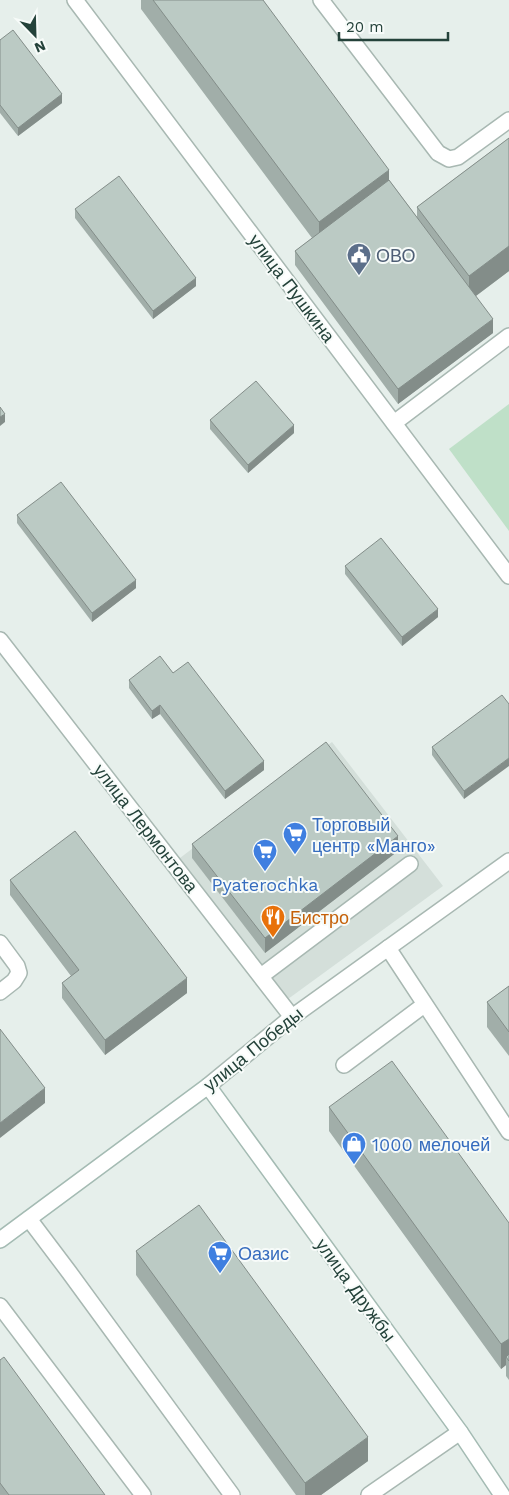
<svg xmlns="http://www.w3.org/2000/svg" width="509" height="1495" font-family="'Work Sans',sans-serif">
  <rect width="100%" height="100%" fill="#e6efeb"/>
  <path fill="#d4dfda" d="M332 742 443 886 288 999 180 858Z"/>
  <path fill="#bfe0c8" d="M509 404V531L449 449Z"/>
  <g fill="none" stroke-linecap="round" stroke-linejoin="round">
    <defs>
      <g id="lane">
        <path d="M321 0 438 153 449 159 458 157 509 120"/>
        <path d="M394 423 509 336"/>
        <path d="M0 943 17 966 19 973 14 981 0 992"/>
        <path d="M388 948 509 1132"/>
        <path d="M261 976 410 864"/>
        <path d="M344 1065 424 1005"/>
        <path d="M29 1219 69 1272 232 1495"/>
        <path d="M0 1306 143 1495"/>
        <path d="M369 1495 460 1432"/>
      </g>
      <g id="street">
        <path d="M75 0 509 576"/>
        <path d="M0 640 292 1017"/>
        <path d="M208 1086 292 1017 509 861"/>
      </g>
      <path id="secondary" d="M0 1240 208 1086 460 1432 502 1495"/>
    </defs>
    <use href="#lane" stroke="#a8b8b2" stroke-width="18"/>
    <use href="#street" stroke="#a8b8b2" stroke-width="18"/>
    <use href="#secondary" stroke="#a4bbb3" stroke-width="18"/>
    <use href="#lane" stroke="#fff" stroke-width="15"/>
    <use href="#street" stroke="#fff" stroke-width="15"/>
    <use href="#secondary" stroke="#fff" stroke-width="15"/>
  </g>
  <g fill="#a1aea9">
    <path d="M141 0H263L389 180 417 217V207L509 138V271L476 296 493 333 398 404 295 265V251L312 238 141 9Z"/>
    <path d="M0 40 62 103 18 136 0 113Z"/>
    <path d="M75 209 196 286 153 319 75 218Z"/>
    <path d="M210 420 294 433 248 473 210 429Z"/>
    <path d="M17 515 136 588 92 622 17 523Z"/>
    <path d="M345 566 438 617 402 646 345 574Z"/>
    <path d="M173 673 264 770 225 799 160 714 152 719 129 688V680Z"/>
    <path d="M509 704 464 799 432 755V747Z"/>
    <path d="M192 844 398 851 265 953 192 858Z"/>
    <path d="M10 880 187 993 105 1055 62 998V983L71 976 10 895Z"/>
    <path d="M509 986V1056L487 1027V1002Z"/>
    <path d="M329 1107 509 1223V1380L506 1376V1365L501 1369 329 1131Z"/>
    <path d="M136 1251 368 1461 321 1495H296L136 1275Z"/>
    <path d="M0 1360 105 1495H0Z"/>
  </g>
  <g fill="#838d89">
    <path d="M62 94V103L18 136V128Z"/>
    <path d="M389 170V195L319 247V222Z"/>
    <path d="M509 246V271L469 301V276Z"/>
    <path d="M196 278V286L153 319V311Z"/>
    <path d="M493 319V333L398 404V389Z"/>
    <path d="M5 414V422L0 426V417Z"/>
    <path d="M294 425V433L248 473V465Z"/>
    <path d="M136 580V588L92 622V613Z"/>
    <path d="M438 609V617L402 646V637Z"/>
    <path d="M160 705V714L152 719V711Z"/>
    <path d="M509 758V766L464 799V791Z"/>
    <path d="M264 761V770L225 799V791Z"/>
    <path d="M398 836V851L265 953V938Z"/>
    <path d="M187 978V993L105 1055V1040Z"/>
    <path d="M45 1088V1103L0 1138V1123Z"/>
    <path d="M509 1339V1361L506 1357V1365L501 1369V1344Z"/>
    <path d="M368 1437V1461L321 1495H305V1483Z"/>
  </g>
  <g fill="#bbcac4" stroke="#838d89">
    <path d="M153 0H263L389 170 319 222Z"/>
    <path d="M13 30 62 94 18 128 0 105V40Z"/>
    <path d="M509 138V246L469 276 417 207Z"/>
    <path d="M119 176 196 278 153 311 75 209Z"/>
    <path d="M389 180 493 319 398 389 295 251Z"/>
    <path d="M256 381 294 425 248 465 210 420Z"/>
    <path d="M0 407 5 414 0 417Z"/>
    <path d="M61 482 136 580 92 613 17 515Z"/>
    <path d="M381 538 438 609 402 637 345 566Z"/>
    <path d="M160 656 173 673 188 662 264 761 225 791 160 705 152 711 129 680Z"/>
    <path d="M502 695 509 704V758L464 791 432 747Z"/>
    <path d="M326 742 398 836 265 938 192 844Z"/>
    <path d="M75 831 187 978 105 1040 62 983 79 970 10 880Z"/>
    <path d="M509 986V1032L487 1002Z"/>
    <path d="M0 1029 45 1088 0 1123Z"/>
    <path d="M392 1061 509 1223V1339L501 1344 329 1107Z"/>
    <path d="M199 1205 368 1437 305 1483 136 1251Z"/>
    <path d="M509 1354V1361L506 1357Z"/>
    <path d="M4 1357 105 1495H9L0 1483V1360Z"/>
  </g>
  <defs>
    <symbol id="civic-pin" viewBox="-11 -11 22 30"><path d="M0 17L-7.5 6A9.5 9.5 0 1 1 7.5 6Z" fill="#5c6f8a" stroke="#f7fbf9"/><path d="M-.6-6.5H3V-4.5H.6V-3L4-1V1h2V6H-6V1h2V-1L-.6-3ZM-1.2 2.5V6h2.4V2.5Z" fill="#fff"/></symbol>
    <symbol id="supermarket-pin" viewBox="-11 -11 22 30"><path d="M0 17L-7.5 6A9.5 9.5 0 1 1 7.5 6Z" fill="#3f7fe0" stroke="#f7fbf9"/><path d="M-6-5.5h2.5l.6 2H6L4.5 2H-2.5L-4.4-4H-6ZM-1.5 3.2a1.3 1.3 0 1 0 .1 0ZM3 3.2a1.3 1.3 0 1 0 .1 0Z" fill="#fff"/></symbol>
    <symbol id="restaurant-pin" viewBox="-11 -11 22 30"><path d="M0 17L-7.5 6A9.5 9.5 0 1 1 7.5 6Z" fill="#e8710a" stroke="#f7fbf9"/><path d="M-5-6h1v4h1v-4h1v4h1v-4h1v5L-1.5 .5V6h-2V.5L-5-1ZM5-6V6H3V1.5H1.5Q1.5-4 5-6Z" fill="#fff"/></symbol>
    <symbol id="shop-pin" viewBox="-11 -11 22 30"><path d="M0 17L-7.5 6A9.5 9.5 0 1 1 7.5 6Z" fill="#3f7fe0" stroke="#f7fbf9"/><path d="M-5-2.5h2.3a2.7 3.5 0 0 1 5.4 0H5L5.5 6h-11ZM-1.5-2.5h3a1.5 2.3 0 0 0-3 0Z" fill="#fff"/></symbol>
  </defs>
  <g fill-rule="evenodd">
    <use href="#civic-pin" x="345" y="241" width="28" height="38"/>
    <use href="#supermarket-pin" x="281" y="820" width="28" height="38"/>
    <use href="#supermarket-pin" x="251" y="837" width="28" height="38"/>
    <use href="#restaurant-pin" x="259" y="903" width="28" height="38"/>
    <use href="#shop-pin" x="340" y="1130" width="28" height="38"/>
    <use href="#supermarket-pin" x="206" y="1239" width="28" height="38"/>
  </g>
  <g text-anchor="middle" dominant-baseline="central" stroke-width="4" stroke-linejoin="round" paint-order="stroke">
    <g font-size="18" fill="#4e5e75" stroke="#f7fbf9" text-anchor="start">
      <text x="376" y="255">ОВО</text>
    </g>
    <g font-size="18" fill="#24423a" stroke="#f7fbf9">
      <text transform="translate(292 288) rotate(53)">улица Пушкина</text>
      <text transform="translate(146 828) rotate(52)">улица Лермонтова</text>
      <text transform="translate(253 1049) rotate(-39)">улица Победы</text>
      <text transform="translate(356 1290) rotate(54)">улица Дружбы</text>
    </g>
    <g font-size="18" fill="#366cbe" stroke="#f7fbf9" text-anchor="start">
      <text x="312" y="824">Торговый<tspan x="312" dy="21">центр «Манго»</tspan></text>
      <text x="265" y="884" text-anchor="middle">Pyaterochka</text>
      <text x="372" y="1144">1000 мелочей</text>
      <text x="238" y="1253">Оазис</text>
    </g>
    <g font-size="18" fill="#c56008" stroke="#f7fbf9" text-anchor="start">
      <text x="290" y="917">Бистро</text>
    </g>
  </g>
  <g transform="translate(35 35) rotate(157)" stroke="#f7fbf9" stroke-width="4" paint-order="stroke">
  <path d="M0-4L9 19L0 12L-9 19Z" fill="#24423a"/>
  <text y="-8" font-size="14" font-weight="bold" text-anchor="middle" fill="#24423a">N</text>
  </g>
  <path d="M339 32v8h109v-8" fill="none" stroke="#24423a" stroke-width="2.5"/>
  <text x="346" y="32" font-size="15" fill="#24423a" stroke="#f7fbf9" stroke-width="4" paint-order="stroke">20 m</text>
</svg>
